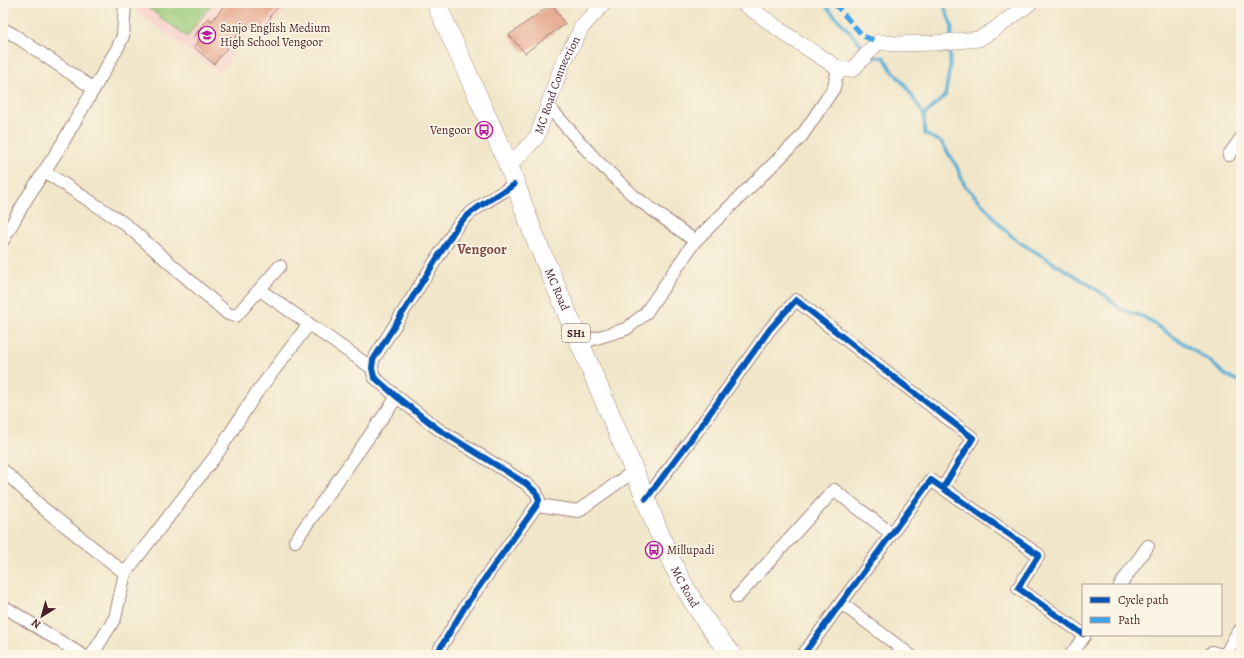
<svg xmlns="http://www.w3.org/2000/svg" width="1244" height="658" font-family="Alegreya,serif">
  <defs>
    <pattern id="park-crowns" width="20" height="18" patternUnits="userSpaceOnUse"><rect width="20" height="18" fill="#9bcc7b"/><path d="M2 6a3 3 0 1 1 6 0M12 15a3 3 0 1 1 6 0" fill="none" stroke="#87af6a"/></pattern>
  </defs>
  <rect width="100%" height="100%" fill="#fcf5e5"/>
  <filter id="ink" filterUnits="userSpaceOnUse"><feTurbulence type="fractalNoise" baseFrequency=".025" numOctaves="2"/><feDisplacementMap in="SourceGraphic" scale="8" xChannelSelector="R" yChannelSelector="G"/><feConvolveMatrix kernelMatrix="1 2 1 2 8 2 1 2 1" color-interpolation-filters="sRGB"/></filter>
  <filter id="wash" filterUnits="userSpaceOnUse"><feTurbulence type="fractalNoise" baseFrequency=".012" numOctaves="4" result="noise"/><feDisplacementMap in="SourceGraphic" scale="16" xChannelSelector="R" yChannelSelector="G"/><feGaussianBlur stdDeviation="0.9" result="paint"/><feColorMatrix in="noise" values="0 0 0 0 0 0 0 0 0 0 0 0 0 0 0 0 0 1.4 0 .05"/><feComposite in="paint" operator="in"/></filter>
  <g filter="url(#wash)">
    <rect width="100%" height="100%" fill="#f1e6c9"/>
    <path fill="#f7d0ca" d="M142 3H289L263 39 250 31 219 73 136 11Z"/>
    <path fill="url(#park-crowns)" stroke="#727653" d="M150 3H209L211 5 187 37 147 7Z"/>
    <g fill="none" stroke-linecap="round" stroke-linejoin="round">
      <g stroke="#56acd3" stroke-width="3.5">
        <path d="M823 3 859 42 865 52"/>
        <path d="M943 3 952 27 951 37"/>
        <path d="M950 45V67L945 96 924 115 925 134 941 142 956 165 965 186 980 201 1000 225 1016 240 1085 282 1106 296 1120 309 1144 317 1211 362 1225 375 1241 382"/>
        <path d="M870 58 884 57 891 69 905 85 924 115"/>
      </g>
    </g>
    <g id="blocks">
      <g fill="#e19b7f">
        <path d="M226 3H281L270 16 271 17 259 33 247 23 214 64 194 47 199 41 194 36 208 18 212 21Z"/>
        <path d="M552 4 565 24 525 53 509 35Z"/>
      </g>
    </g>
  </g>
  <g filter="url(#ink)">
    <use href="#blocks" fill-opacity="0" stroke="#9e827a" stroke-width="1"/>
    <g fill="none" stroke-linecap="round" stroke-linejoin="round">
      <defs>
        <g id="minor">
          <path d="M3 29 14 35 94 89"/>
          <path d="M548 106 594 158 635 197 695 241"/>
          <path d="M1229 155 1241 138"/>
          <path d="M44 171 125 224 228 314 236 316 280 266"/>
          <path d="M3 240 25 201 60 147 117 49 123 36 125 3"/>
          <path d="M260 290 372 368"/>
          <path d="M580 343 626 329 645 314 695 241 801 137 834 88 836 77 841 70"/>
          <path d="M3 470 44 509 125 573"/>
          <path d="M646 499 695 434 770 329 796 300 887 372 973 438 943 488"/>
          <path d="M537 505 578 511 634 471"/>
          <path d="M295 541 397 397"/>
          <path d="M1120 585 1148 546"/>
          <path d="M737 597 834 490 892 534"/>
          <path d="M841 603 910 655"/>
          <path d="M3 606 82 655"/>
          <path d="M1212 652 1218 654H1226L1236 635 1241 629"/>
          <path d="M92 655 115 618 125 573 217 454 255 395 309 324"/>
          <path d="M436 655 466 605 537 505 539 500 536 492 525 483 438 429 397 397 374 377 372 368 373 360 458 225C474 207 495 197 514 185"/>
          <path d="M803 655 931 480 1039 555 1018 588 1083 634"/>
          <path d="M1071 655 1085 635"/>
        </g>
        <g id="tertiary">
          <path d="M743 3 790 37 841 70 853 69 878 42 895 44 933 43 979 39 995 29 1030 3"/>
          <path id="s1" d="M509 166 537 137 562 65 582 27 604 3"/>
        </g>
        <g id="primary">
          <path id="s2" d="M436 3 509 166 532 230 646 499C667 557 691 608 732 655"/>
        </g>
      </defs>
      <use href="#minor" stroke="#9e827a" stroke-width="14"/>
      <use href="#tertiary" stroke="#9e827a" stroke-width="16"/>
      <use href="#primary" stroke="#9e827a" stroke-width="20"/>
      <use href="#minor" stroke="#fff" stroke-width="12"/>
      <use href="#tertiary" stroke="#fff" stroke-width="15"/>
      <use href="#primary" stroke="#fff" stroke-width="19"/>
      <path stroke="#40a2eb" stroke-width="5" stroke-dasharray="10 5" stroke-linecap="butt" d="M834 3 863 36 878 42"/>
      <defs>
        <g id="cycleway">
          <path d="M646 499 695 434 770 329 796 300 887 372 973 438 943 488"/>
          <path d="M436 655 466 605 537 505 539 500 536 492 525 483 438 429 397 397 374 377 372 368 373 360 458 225C474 207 495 197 514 185"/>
          <path d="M803 655 931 480 1039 555 1018 588 1083 634"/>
        </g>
      </defs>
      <use href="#cycleway" stroke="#fcf5e5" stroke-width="8"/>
      <use href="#cycleway" stroke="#0057b8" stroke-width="6"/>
    </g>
  </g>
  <defs>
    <symbol id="school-ring" viewBox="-11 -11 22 22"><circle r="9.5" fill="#fcf5e5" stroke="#b5179e" stroke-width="1.5"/><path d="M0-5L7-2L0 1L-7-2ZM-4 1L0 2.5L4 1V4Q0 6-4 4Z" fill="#b5179e"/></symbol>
    <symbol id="bus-ring" viewBox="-11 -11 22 22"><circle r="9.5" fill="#fcf5e5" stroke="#b5179e" stroke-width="1.5"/><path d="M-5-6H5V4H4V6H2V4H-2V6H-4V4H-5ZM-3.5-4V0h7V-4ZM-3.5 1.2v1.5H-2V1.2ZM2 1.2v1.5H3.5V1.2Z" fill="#b5179e"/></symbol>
  </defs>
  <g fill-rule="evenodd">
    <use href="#school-ring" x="197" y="25" width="20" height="20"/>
    <use href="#bus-ring" x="474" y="120" width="20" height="20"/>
    <use href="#bus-ring" x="644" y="540" width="20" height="20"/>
  </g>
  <g text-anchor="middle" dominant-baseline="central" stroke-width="3.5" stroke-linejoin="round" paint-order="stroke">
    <rect fill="#fcf5e5" stroke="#7f5f63" stroke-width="1" x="562" y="324" width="28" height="18" rx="3"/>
    <g font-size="11" font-weight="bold" fill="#4a1f2b">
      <text x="576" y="333">SH1</text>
    </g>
    <g font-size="12" fill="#4a1f2b" stroke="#fcf5e5" text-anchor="start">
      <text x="220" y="28">Sanjo English Medium<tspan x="220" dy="14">High School Vengoor</tspan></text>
      <text x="471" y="130" text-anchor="end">Vengoor</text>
      <text x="667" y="550">Millupadi</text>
    </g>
    <g font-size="12" fill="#4a1f2b" stroke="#fcf5e5">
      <text stroke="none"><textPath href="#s1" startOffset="96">MC Road Connection</textPath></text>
      <text stroke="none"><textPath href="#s2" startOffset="311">MC Road</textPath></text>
      <text stroke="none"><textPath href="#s2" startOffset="635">MC Road</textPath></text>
    </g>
    <g font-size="14" font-weight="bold" fill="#7f4a48" stroke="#fcf5e5">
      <text x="482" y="249">Vengoor</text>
    </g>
  </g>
  <rect width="1244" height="658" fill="none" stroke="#fcf5e5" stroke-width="16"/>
  <rect x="1082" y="584" width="140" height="52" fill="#fcf5e5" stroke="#b59f9b"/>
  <rect x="1090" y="597" width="20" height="6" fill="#0057b8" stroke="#b59f9b"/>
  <text x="1118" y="604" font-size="12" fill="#4a1f2b">Cycle path</text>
  <rect x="1090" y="617" width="20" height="6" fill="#40a2eb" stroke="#b59f9b"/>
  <text x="1118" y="624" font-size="12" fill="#4a1f2b">Path</text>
  <g transform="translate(42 616) rotate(217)" stroke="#fcf5e5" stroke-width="3" paint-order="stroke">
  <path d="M0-3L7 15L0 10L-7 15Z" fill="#4a1f2b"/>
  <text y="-6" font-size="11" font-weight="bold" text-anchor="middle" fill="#4a1f2b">N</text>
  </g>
</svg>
